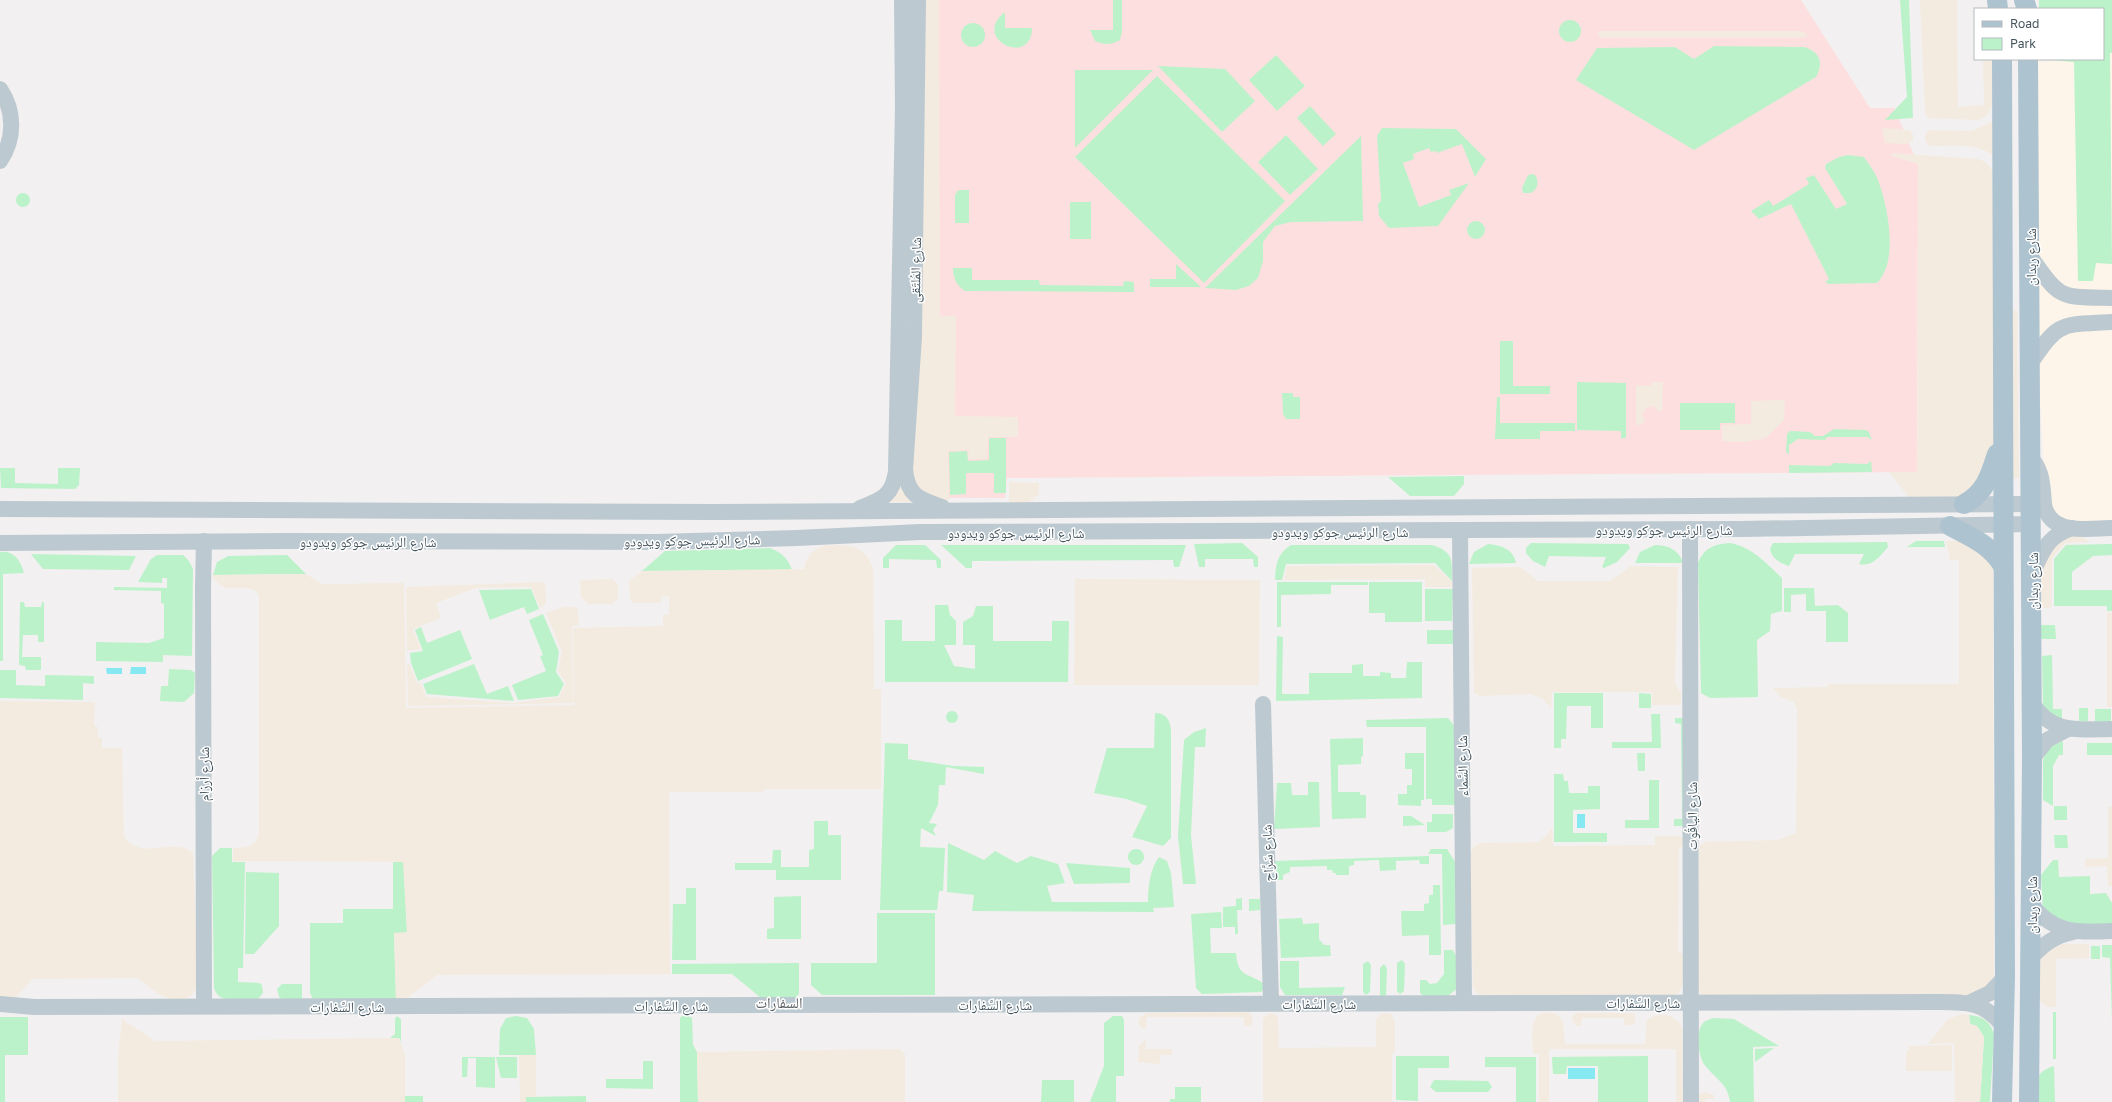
<svg xmlns="http://www.w3.org/2000/svg" width="2112" height="1102" font-family="'Golos Text','Noto Naskh Arabic',sans-serif">
  <rect width="100%" height="100%" fill="#f2f0f0"/>
  <path fill="#fdf5e9" d="M2112 0V524H2083L2052 515 2044 468 2037 348 2036 60 2046 62 2049 59H2103Z"/>
  <path fill="#fddfe0" d="M938 0H1801L1870 108H1894L1918 164 1917 472 1007 478 1005 498H938Z"/>
  <g fill="#bcf2ca">
    <path d="M1113 0H1122V32L1120 40C1111 45 1104 45 1095 41L1090 30H1113Z"/>
    <path d="M1900 0H1909L1913 118 1885 120 1907 97Z"/>
    <path d="M2039 0H2112V53H2110L2112 264 2096 263 2093 281H2078L2074 62 2038 59H2103V9H2039Z"/>
    <path d="M1005 12V28H1032C1032 68 970 39 1005 12Z"/>
    <circle cx="1570" cy="31" r="11"/>
    <circle cx="973" cy="35" r="12"/>
    <path d="M1714 46 1804 47C1820 51 1824 63 1816 77L1694 150 1576 80 1597 48 1675 47 1694 59Z"/>
    <path d="M1276 55 1305 86 1277 111 1249 80Z"/>
    <path d="M1158 66 1225 69 1255 101 1222 132Z"/>
    <path d="M1075 70H1153L1075 148Z"/>
    <path d="M1157 76 1285 201 1204 283 1075 157Z"/>
    <path d="M1310 106 1336 134 1323 146 1297 118Z"/>
    <path d="M1382 128 1456 129 1486 159 1475 177 1462 144 1437 153 1436 151 1431 152 1429 148 1413 154 1414 159 1403 163 1419 207 1451 195 1449 190 1469 183 1438 226 1389 228 1379 216 1378 204 1381 201 1377 136Z"/>
    <path d="M1286 135 1318 169 1290 195 1258 162Z"/>
    <path d="M1361 136 1363 221 1291 222 1275 226 1263 242V261L1258 278 1249 286 1236 290 1205 288Z"/>
    <path d="M1848 155 1864 157C1869 164 1875 172 1878 180 1888 207 1899 261 1877 283L1829 284 1825 282 1829 279 1791 204 1759 219 1751 211 1769 200 1773 206 1809 184 1806 178 1814 175 1836 209 1847 204 1825 168 1826 164 1839 157Z"/>
    <path d="M1534 174C1540 181 1538 189 1531 193H1523L1522 188 1528 175Z"/>
    <path d="M961 190H969V223H955V196L957 191Z"/>
    <circle cx="23" cy="200" r="7"/>
    <rect x="1070" y="202" width="21" height="37"/>
    <circle cx="1476" cy="230" r="9"/>
    <path d="M1176 264 1201 287H1150V279H1176Z"/>
    <path d="M953 268H972V280H1039L1040 285 1123 286 1124 281 1134 282V292L965 291C956 285 953 278 953 268Z"/>
    <path d="M1500 341H1513V386H1550V394H1500Z"/>
    <path d="M1577 382 1626 383V438H1621V431L1577 430Z"/>
    <path d="M1282 393H1293V397H1300V419H1286L1283 414Z"/>
    <path d="M1497 397H1500V423H1575V431H1540V439H1495Z"/>
    <path d="M1680 403H1735V423H1720V430H1680Z"/>
    <path d="M1834 429 1866 430 1869 432 1872 441 1868 437H1827L1825 440 1798 439 1789 445V454L1786 452 1787 434 1790 431 1810 432 1815 436H1823Z"/>
    <path d="M989 438H1006V493H994V473H966V494L950 495 949 452 967 451 968 461 989 460Z"/>
    <path d="M1871 461 1872 472 1789 473V465L1830 466 1834 463 1867 464Z"/>
    <path d="M0 468H15V483L58 484V468H80L79 485 75 489 1 488Z"/>
    <path d="M1464 476V484L1454 496H1410L1388 477Z"/>
    <path d="M1916 541H1944L1945 547H1907Z"/>
    <path d="M1887 542 1888 547C1880 556 1873 567 1859 564L1864 554H1795L1789 566C1780 563 1772 559 1770 549L1773 543Z"/>
    <path d="M1242 543 1258 557V567H1254L1253 559H1205V567H1199L1194 544Z"/>
    <path d="M1531 543 1628 544 1630 548 1617 562 1604 568 1602 567 1606 557 1549 556 1545 567 1533 561 1526 553V548Z"/>
    <path d="M1730 543C1752 547 1766 563 1782 578V611L1771 614 1770 631 1757 640 1758 697 1710 698 1701 693 1698 563C1704 548 1714 544 1730 543Z"/>
    <path d="M1488 544C1501 545 1513 549 1516 563L1469 564 1474 552Z"/>
    <path d="M2112 544V555L2093 556 2072 572V590H2112V611H2107V606H2054V559L2066 545Z"/>
    <path d="M896 545H925L941 560V568H937L936 560 889 559V568H883V558Z"/>
    <path d="M941 545H1186L1179 567H1174L1173 560 972 561V568H966Z"/>
    <path d="M1291 545H1432C1454 552 1452 560 1452 581L1435 563 1286 564 1282 580H1275C1276 564 1277 554 1291 545Z"/>
    <path d="M1655 545C1668 545 1679 550 1683 563H1635L1640 552Z"/>
    <path d="M770 548C782 553 787 557 792 570L642 571 665 551Z"/>
    <path d="M0 552C14 550 21 561 24 573L3 574V661H0Z"/>
    <path d="M31 554 136 556 129 570 43 569Z"/>
    <path d="M157 555H183L189 561 193 569 192 656 163 655V662L96 661V642L149 643 164 638V604L161 603V591L114 590V587L167 588V578H162V583L138 582 151 559Z"/>
    <path d="M287 555 306 574 213 575 217 562 228 556Z"/>
    <path d="M1277 582H1368V585H1331V594L1281 595V627H1277Z"/>
    <path d="M1369 582H1422V622H1385V613H1369Z"/>
    <path d="M1784 588H1814L1815 606 1838 605 1848 613V642H1826V611H1806V594L1791 595V612H1784Z"/>
    <path d="M531 589 539 609 527 614 524 607 490 620 479 590Z"/>
    <path d="M1425 589H1453L1452 621H1425Z"/>
    <path d="M20 602H24L25 607H41L42 602H44V642H38V635H23L22 657H41V670H26L25 666 19 665Z"/>
    <path d="M935 605H948L950 615 956 621V645H944L954 666 975 669V645H963V622L973 616 976 606H993V641H1052V621H1069L1068 682H885V620H902V641H935Z"/>
    <path d="M543 614 559 652 556 672 564 684 558 696 518 700 512 685 546 671 540 656 543 655 529 620Z"/>
    <path d="M2041 625H2055L2056 639H2041Z"/>
    <path d="M421 627 427 643 460 630 472 659 418 681 411 663 410 653 423 651 415 630Z"/>
    <rect x="1427" y="630" width="26" height="14"/>
    <path d="M1277 636 1283 637 1282 694H1309V673H1352V665L1363 664V676H1380V672L1391 673V678H1406L1407 662H1422V698L1276 701Z"/>
    <path d="M2052 655 2053 709H2062V722L2043 708 2042 656Z"/>
    <path d="M474 664 487 694 508 686 514 701 427 694 423 684Z"/>
    <path d="M169 669 191 670 195 673 194 693 184 702 160 701 161 686H168Z"/>
    <path d="M0 670H16V685L45 686V675L94 676V684L83 683V700L0 698Z"/>
    <path d="M1554 693H1603V728H1591V706H1567L1566 739H1561V748H1554Z"/>
    <path d="M1639 693 1651 694V708H1639Z"/>
    <rect x="2079" y="708" width="9" height="13"/>
    <path d="M2095 709H2111V722L2095 723Z"/>
    <circle cx="952" cy="717" r="6"/>
    <path d="M1155 713C1166 713 1170 720 1171 730V838L1163 846 1132 837 1147 806 1126 799 1094 793 1107 748H1154Z"/>
    <path d="M1651 714H1660L1661 748H1612V742H1652Z"/>
    <path d="M1448 718 1453 724 1458 733 1457 805H1432V799H1426V727H1367L1366 720Z"/>
    <path d="M1675 718H1685L1687 826H1674V819H1682L1681 724 1675 723Z"/>
    <path d="M1206 728 1205 747H1195L1191 835 1196 884H1183L1178 836 1184 740 1194 732Z"/>
    <path d="M1363 738V756L1361 757V764L1338 765V792H1360V795H1366V818L1332 819 1330 739Z"/>
    <path d="M2063 741V755H2059L2053 766V806L2043 800V760L2048 748Z"/>
    <path d="M885 743 908 744V759L953 766 984 767V774L946 767 945 785H939L938 805 929 823 937 824 933 830 936 836 921 828 920 847 945 848 943 891H939L937 910H880Z"/>
    <rect x="2087" y="743" width="25" height="12"/>
    <path d="M1405 753H1424V800H1421V806L1398 805V794H1407V785H1412V769H1405Z"/>
    <path d="M1637 753H1645V771H1638Z"/>
    <path d="M1554 774H1563L1564 781H1568L1569 793H1588V786H1600V809L1573 810V833H1607V842H1554Z"/>
    <path d="M1649 780H1659V828H1625V820H1649Z"/>
    <path d="M1308 782H1319L1320 827 1274 829 1277 783H1291L1292 795H1308Z"/>
    <rect x="2054" y="806" width="13" height="14"/>
    <path d="M1432 814H1453V828L1446 832H1427V822H1432Z"/>
    <path d="M1403 816H1411L1425 825 1403 826Z"/>
    <path d="M814 821H828V835H841V880H776V870H735V863H772L773 850H781V867H809V850L814 849Z"/>
    <path d="M2054 835H2067L2068 848H2055Z"/>
    <path d="M948 843 984 860 995 851 1017 863 1031 856 1058 864 1065 883 1047 886 1052 902H1148C1148 887 1150 869 1159 857L1167 861 1171 873 1174 907 1153 908 1154 912 972 911 974 895 947 892Z"/>
    <path d="M220 848H232V862H245L243 968H238V982L259 983 262 985 263 993 258 999C243 999 219 1006 214 988L212 856Z"/>
    <circle cx="1136" cy="857" r="8"/>
    <path d="M1431 849H1447L1455 862 1456 924 1443 925 1442 854H1428Z"/>
    <path d="M1429 856V864H1420L1419 860 1396 861V870L1380 871 1379 860 1354 861V865L1349 866V875H1336V873H1333L1332 870H1327V866L1290 867V872L1283 875V880H1276L1275 861Z"/>
    <path d="M2053 860H2058L2059 877 2090 876V894L2106 893 2112 903V925H2064L2043 913 2041 875Z"/>
    <path d="M393 862H404L407 933H394L396 1000 313 999 310 993V923H343V909H393Z"/>
    <path d="M1066 863 1130 868V883L1074 884Z"/>
    <path d="M246 872 279 873V926L254 954H245Z"/>
    <path d="M1433 885H1440L1441 955H1429V935L1402 936 1401 911H1424V904L1429 903V895H1433Z"/>
    <path d="M686 888H696V960H672L673 904H686Z"/>
    <path d="M801 896V939H767V929L774 928V897Z"/>
    <path d="M1242 898V910H1237L1238 934H1235V927H1223V907L1236 906V899Z"/>
    <path d="M1249 899H1260V910L1249 911Z"/>
    <path d="M1221 912 1222 928H1210L1211 953H1236C1238 977 1246 972 1263 983V990L1261 992 1202 994 1196 988 1191 914Z"/>
    <path d="M877 913H935V995H822L811 985V963H877Z"/>
    <path d="M1302 918 1303 924 1319 923V939L1324 945H1330L1331 956 1281 958 1279 919Z"/>
    <path d="M2102 945H2112V1021L2110 958 2102 957Z"/>
    <rect x="2091" y="946" width="9" height="13"/>
    <path d="M1444 950H1453L1457 958 1458 988 1445 998H1426L1420 993V980H1426L1430 984 1437 983 1444 974Z"/>
    <path d="M1402 960 1405 964 1404 991 1400 994 1397 991V963Z"/>
    <path d="M1280 961H1299V988L1345 987 1342 995H1285L1280 987Z"/>
    <path d="M1368 961 1371 965 1370 992 1366 995 1363 992V964Z"/>
    <path d="M799 963V994L794 999 761 998 732 974H672V964Z"/>
    <path d="M1384 964 1387 968 1386 996 1380 997V968Z"/>
    <path d="M282 984H302V999H282L279 997 277 989Z"/>
    <rect x="2053" y="1012" width="3" height="47"/>
    <path d="M684 1014 692 1018 693 1045 697 1052 698 1102H680V1018Z"/>
    <path d="M1969 1015C1982 1016 1990 1021 1994 1034L1990 1102H1980L1984 1037 1977 1026 1970 1024Z"/>
    <path d="M397 1016 401 1019V1042L399 1038H390L395 1034V1019Z"/>
    <path d="M516 1016 527 1018 534 1029 536 1055H499L500 1029 506 1018Z"/>
    <path d="M1113 1016H1122L1124 1020V1076H1116V1102H1090L1104 1066V1023Z"/>
    <path d="M0 1017H28V1055H5V1102H0Z"/>
    <path d="M1713 1018 1734 1019 1779 1046 1753 1047 1754 1102H1730C1728 1083 1714 1078 1704 1064 1698 1055 1695 1030 1704 1022 1706 1020 1711 1019 1713 1018Z"/>
    <path d="M1774 1048 1755 1062V1049Z"/>
    <path d="M1396 1056H1449V1068H1418V1101L1396 1100Z"/>
    <path d="M1648 1056V1102H1598V1066H1567L1566 1074H1553L1552 1057Z"/>
    <path d="M462 1057H495V1088L476 1087V1058H468L467 1077H462Z"/>
    <path d="M496 1057H517V1078H501Z"/>
    <path d="M1485 1057H1536V1102H1516V1067H1485Z"/>
    <path d="M643 1061H653V1089L606 1088V1079H643Z"/>
    <path d="M2054 1066 2055 1102H2038C2038 1082 2032 1073 2054 1066Z"/>
    <path d="M1042 1080H1074V1102H1041Z"/>
    <path d="M1434 1080 1488 1081 1492 1087 1488 1092H1436L1430 1087Z"/>
    <path d="M1175 1087H1201V1102H1170V1099H1175Z"/>
    <rect x="405" y="1096" width="18" height="6"/>
    <path d="M586 1096V1102H526V1097Z"/>
  </g>
  <g fill="#f4ebe0">
    <path d="M924 0H939L940 316H956L955 416 1018 417V437H988L987 459H968L969 450 948 451 949 501H925L911 483Z"/>
    <path d="M1920 0H1957L1958 107 1984 105 1983 59H1993V101C1991 110 1988 116 1979 120L1928 118 1925 113Z"/>
    <path d="M1600 31H1801L1807 34V36L1800 38H1600L1598 34Z"/>
    <path d="M1995 120V159C1982 141 1950 147 1930 146 1924 142 1923 135 1929 130L1972 131Z"/>
    <path d="M1882 128 1909 130 1913 134V140L1907 144 1885 143Z"/>
    <path d="M1892 153 1978 159C1988 162 1991 168 1995 178L1999 468 1975 497H1909L1889 472H1917L1918 164 1891 156Z"/>
    <path d="M2017 310 2019 478 2011 479 2009 317 2014 311Z"/>
    <path d="M1651 382H1663L1662 411 1660 412 1653 406 1647 407 1642 414 1645 422 1636 426V385L1651 386Z"/>
    <path d="M1783 400 1785 402 1784 420 1766 438 1745 442 1722 441V425L1751 424V401Z"/>
    <path d="M901 481 912 502H888Z"/>
    <path d="M1009 482 1039 483V494L1028 503H1009Z"/>
    <path d="M2077 535 2083 537 2089 542 2065 543 2052 558 2051 608H2039V554L2048 541Z"/>
    <path d="M1946 541H1971L1993 561 1994 977 1991 989 1983 996 1706 999 1701 994 1697 986 1699 850 1700 845 1705 842 1777 840 1796 833 1797 709 1794 702 1781 697 1773 688 1828 687V684H1959V560H1950Z"/>
    <path d="M825 545C849 546 865 543 873 569L874 689H881V789H764L763 792H669L670 974 437 975 406 999 396 1000 394 933 407 932 403 862 233 861V848C246 848 257 847 259 832V597C256 583 236 590 225 588 221 586 216 581 213 578V575L306 574 322 584 404 583 406 708 574 705 573 628 663 626V615L669 614V596L661 597V603H633L630 598 629 581 642 571 804 569C807 555 812 551 825 545Z"/>
    <path d="M1434 565 1452 582V587H1425V579L1284 580 1287 566Z"/>
    <path d="M1631 566 1678 567 1675 684 1681 693V705H1652V692H1552L1551 709 1543 699 1531 694 1480 696 1474 693 1472 568 1520 567 1538 581H1610Z"/>
    <path d="M613 579 618 585V598L612 604H588L581 597 580 580Z"/>
    <path d="M1075 579 1260 580 1259 685H1074Z"/>
    <path d="M545 582 546 604 540 608 531 587 476 588 436 603 441 618 413 629 421 649 407 651 406 587Z"/>
    <path d="M564 607H577L579 625 572 626 573 703 408 706 407 664H409L417 683 420 682 426 697 513 703 559 697 566 683 558 671 562 652 546 613Z"/>
    <rect x="2107" y="613" width="5" height="94"/>
    <path d="M0 701 95 702 94 726H97L98 737 102 738V748H122L124 836C140 863 178 835 193 854L198 983C186 1018 154 992 138 978L32 979 12 1002 0 1003Z"/>
    <path d="M2108 807H2112V886H2108L2107 866 2085 867V859L2108 858Z"/>
    <path d="M1552 828 1553 846 1655 845V836H1679L1684 839V847H1679L1678 953H1683C1683 968 1687 986 1675 997H1482L1473 988 1470 858C1471 849 1473 845 1482 843L1539 842 1546 836Z"/>
    <path d="M2062 944H2089V958L2056 959V1007H2047L2039 1000V967L2043 955Z"/>
    <path d="M1248 1012C1253 1016 1254 1019 1251 1025L1244 1027V1017H1147L1146 1029C1140 1028 1137 1024 1139 1018L1147 1013Z"/>
    <path d="M1269 1013 1276 1015 1278 1018 1279 1048 1376 1047V1019L1382 1013 1391 1014 1395 1023V1053H1392V1102H1263V1019Z"/>
    <path d="M1542 1013C1567 1010 1563 1027 1565 1044H1645L1647 1020C1660 1011 1674 1014 1682 1027L1683 1102H1676V1049H1549V1102H1539V1054H1533C1533 1040 1528 1020 1542 1013Z"/>
    <path d="M1576 1013H1634L1636 1019 1634 1025H1624V1018H1582L1581 1026H1577L1572 1020V1017Z"/>
    <path d="M1962 1014 1969 1015 1970 1024 1977 1026 1984 1037 1980 1102H1955L1954 1043 1928 1044 1948 1019Z"/>
    <path d="M122 1019 155 1041 399 1038 405 1056V1102H118V1058Z"/>
    <path d="M1144 1041H1146V1049H1172V1055H1160V1064L1138 1062 1139 1046Z"/>
    <path d="M1952 1045V1071H1906V1051L1909 1050V1046Z"/>
    <path d="M899 1049 905 1054V1102H698L697 1052Z"/>
    <path d="M519 1055H536V1097H526V1102H520Z"/>
    <path d="M1705 1092 1714 1095V1099H1705V1102H1696L1699 1094Z"/>
  </g>
  <g fill="#86e9f2">
    <path d="M131 667H146V674H130Z"/>
    <path d="M106 668H122V674H107Z"/>
    <rect x="1577" y="814" width="8" height="14"/>
    <rect x="1568" y="1068" width="27" height="11"/>
  </g>
  <g fill="none" stroke-linecap="round" stroke-linejoin="round">
    <g stroke="#bcc9d0" stroke-width="16">
      <path d="M918 0 914 337 905 470C908 497 920 499 942 507"/>
      <path d="M0 89C15 111 15 139 0 161"/>
      <path d="M2030 256C2061 300 2059 297 2112 298"/>
      <path d="M2030 364C2060 320 2060 325 2112 322"/>
      <path d="M2031 458C2040 468 2042 479 2043 492 2044 499 2043 507 2047 513 2058 535 2092 528 2112 528"/>
      <path d="M860 508C881 500 893 496 896 471L903 107 902 0"/>
      <path d="M0 509 714 512 2031 504"/>
      <path d="M1690 529 1691 1102"/>
      <path d="M1460 530 1464 1003"/>
      <path d="M0 543 286 541 657 542 797 538 920 532 1742 529 2032 524"/>
      <path d="M2032 574C2043 551 2046 537 2072 528"/>
      <path d="M2032 703C2052 735 2079 729 2112 729"/>
      <path d="M1263 704 1271 1003"/>
      <path d="M2032 759 2047 740 2068 729"/>
      <path d="M2031 904C2054 935 2078 932 2112 931"/>
      <path d="M2031 958C2043 944 2055 936 2073 932"/>
      <path d="M1971 1002 1990 993 2005 977"/>
      <path d="M0 1004 34 1007 1936 1002C1967 1002 1984 1001 2005 1028"/>
      <path d="M204 1006 203 588 204 541"/>
    </g>
    <g stroke="#aec3d0" stroke-width="20">
      <path d="M1997 0 1998 9"/>
      <path d="M2024 0 2027 9"/>
      <path d="M2002 59 2005 977 2002 1102"/>
      <path d="M2028 59 2032 759 2029 1102"/>
      <path d="M1964 504C1985 493 1990 476 1997 454"/>
      <path d="M1950 526C1971 537 1991 545 2003 566"/>
    </g>
  </g>
  <g text-anchor="middle" dominant-baseline="central" stroke-width="3" stroke-linejoin="round" paint-order="stroke">
    <g font-size="14" fill="#46565f" stroke="#fff">
      <text transform="translate(2030 257) rotate(-90)">شارع ربدان</text>
      <text transform="translate(915 270) rotate(-89)">شارع المُلتَقى</text>
      <text x="1664" y="529">شارع الرئيس جوكو ويدودو</text>
      <text x="1340" y="531">شارع الرئيس جوكو ويدودو</text>
      <text x="1016" y="532">شارع الرئيس جوكو ويدودو</text>
      <text transform="translate(692 540) rotate(-1)">شارع الرئيس جوكو ويدودو</text>
      <text x="368" y="541">شارع الرئيس جوكو ويدودو</text>
      <text transform="translate(2032 581) rotate(-90)">شارع ربدان</text>
      <text transform="translate(1462 766) rotate(-91)">شارع السَّماء</text>
      <text transform="translate(203 774) rotate(-90)">شارع أرزام</text>
      <text transform="translate(1691 816) rotate(-90)">شارع الياقُوت</text>
      <text transform="translate(1267 853) rotate(-92)">شارع سَرَّاح</text>
      <text transform="translate(2031 905) rotate(-90)">شارع ربدان</text>
      <text x="1643" y="1002">شارع السَّفارات</text>
      <text x="1319" y="1003">شارع السَّفارات</text>
      <text x="995" y="1004">شارع السَّفارات</text>
      <text x="671" y="1005">شارع السَّفارات</text>
      <text x="347" y="1006">شارع السَّفارات</text>
    </g>
    <g font-size="15" fill="#5c6165" stroke="#fff">
      <text x="779" y="1002">السفارات</text>
    </g>
  </g>
  <rect x="1974" y="8" width="130" height="52" fill="#ffffff" stroke="#b5bbbf"/>
  <rect x="1982" y="21" width="20" height="6" fill="#aec3d0" stroke="#b5bbbf"/>
  <text x="2010" y="28" font-size="12" fill="#46565f">Road</text>
  <rect x="1982" y="38" width="20" height="12" fill="#bcf2ca" stroke="#b5bbbf"/>
  <text x="2010" y="48" font-size="12" fill="#46565f">Park</text>
</svg>
